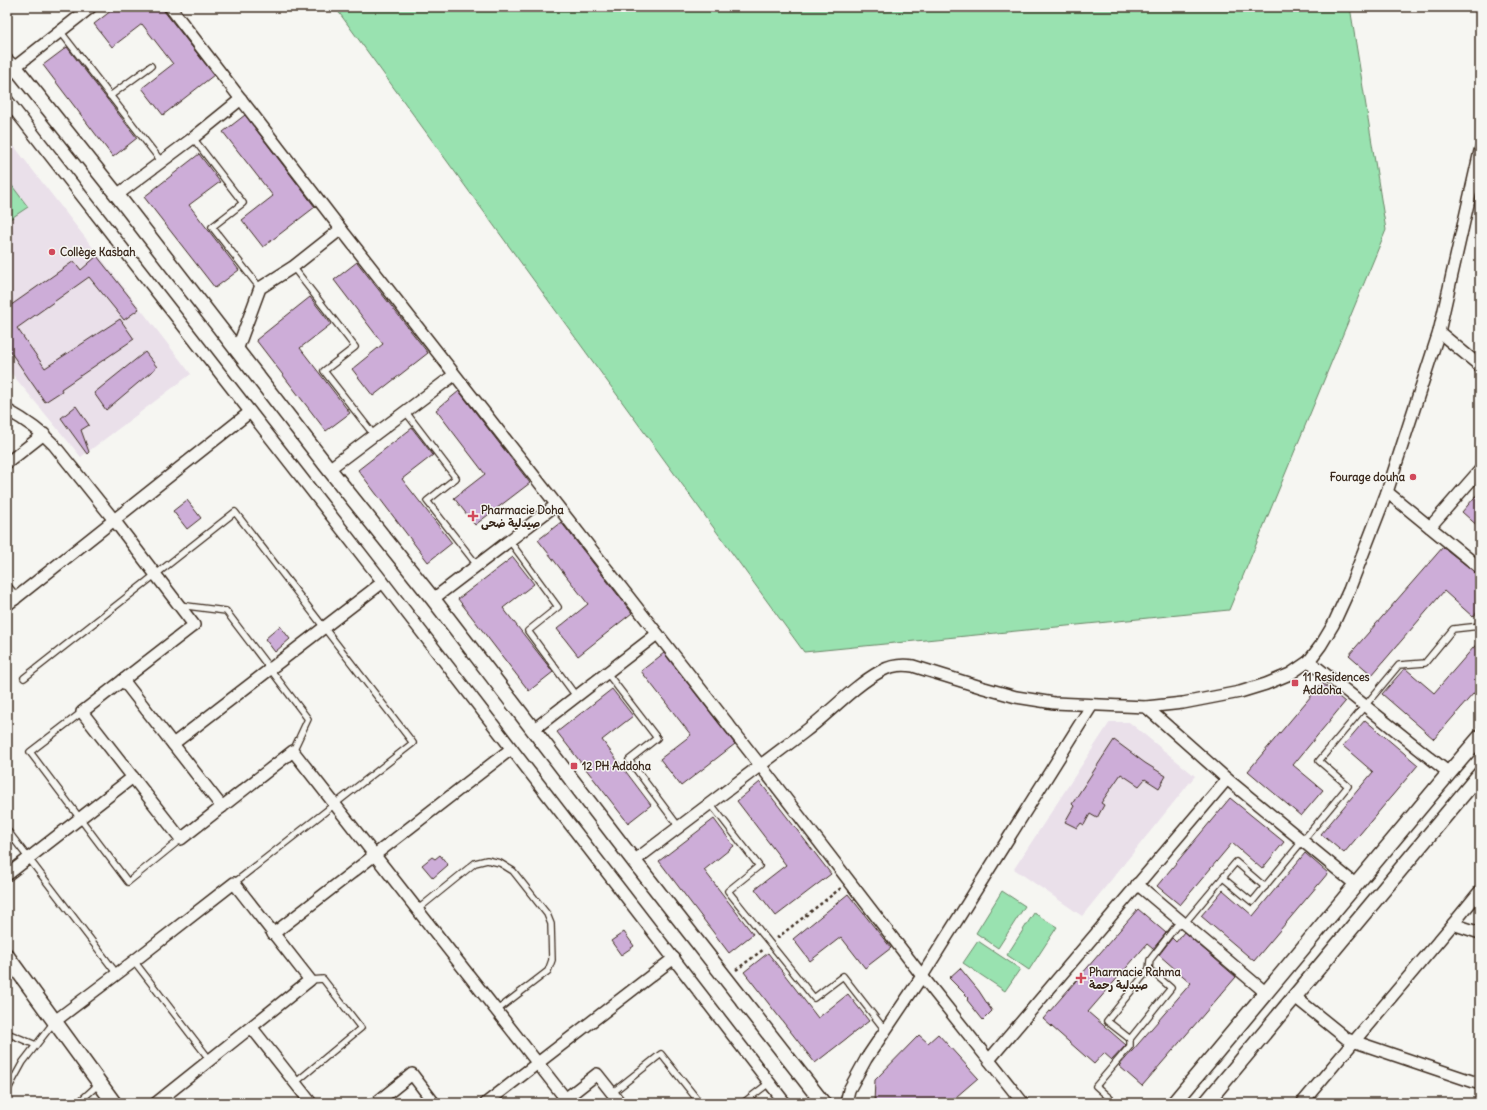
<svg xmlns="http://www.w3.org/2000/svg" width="1487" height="1110" font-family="Delius,'Playpen Sans Arabic',sans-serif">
  <rect width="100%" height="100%" fill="#f6f6f2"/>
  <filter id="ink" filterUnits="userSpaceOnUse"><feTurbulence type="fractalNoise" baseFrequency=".025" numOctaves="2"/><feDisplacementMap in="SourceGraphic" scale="8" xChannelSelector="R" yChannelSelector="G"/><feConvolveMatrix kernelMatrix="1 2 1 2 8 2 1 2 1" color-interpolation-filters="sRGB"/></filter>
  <g filter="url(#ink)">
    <g fill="#eae0ea">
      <path d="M7 137 191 374 81 457 7 368Z"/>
      <path d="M1110 722H1129L1195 776 1082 916 1014 869Z"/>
    </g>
    <g fill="#99e2b0" stroke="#6a8667">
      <path d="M335 7H1350L1386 230 1229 610 804 652Z"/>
      <path d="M7 179 28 207 7 221Z"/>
      <path d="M1002 891 1025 906 998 948 976 933Z"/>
      <path d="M1034 913 1057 927 1029 970 1007 955Z"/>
      <path d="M978 941 1020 969 1005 991 963 963Z"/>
    </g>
    <g fill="#cdadd8" stroke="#3b2a1e">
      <path d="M116 7H163L164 11 214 75 163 115 142 88 173 64 142 24 112 47 94 24Z"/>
      <path d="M67 47 137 138 113 157 43 65Z"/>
      <path d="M245 115 315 207 263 247 242 220 273 196 223 132Z"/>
      <path d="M199 154 220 182 189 205 239 270 215 288 144 197Z"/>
      <path d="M97 256 139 309 124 320 89 277 17 328 45 368 120 319 134 339 61 389 62 391 45 402 7 347V308L74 261 81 270Z"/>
      <path d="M357 262 428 353 373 396 352 369 383 344 334 280Z"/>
      <path d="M310 297 331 324 300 348 350 413 326 431 256 340Z"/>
      <path d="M145 352 157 367 106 410 94 393Z"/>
      <path d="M459 391 530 483 475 525 454 498 485 474 436 410Z"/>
      <path d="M76 406 89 425 81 430 89 452 87 454 61 418Z"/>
      <path d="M412 428 433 455 402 479 452 543 428 562 358 470Z"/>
      <path d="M1480 491V528L1462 512Z"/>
      <path d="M187 500 201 518 187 529 173 511Z"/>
      <path d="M561 522 632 613 578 656 557 629 588 604 538 540Z"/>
      <path d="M1443 547 1480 576V609L1473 617 1444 591 1372 675 1349 655Z"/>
      <path d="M513 557 534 584 503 608 553 672 529 691 458 599Z"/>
      <path d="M280 626 290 639 275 652 265 639Z"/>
      <path d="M1480 640V686L1434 739 1382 694 1404 669H1406L1434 693Z"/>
      <path d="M664 653 735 744 681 786 660 759 691 735 641 671Z"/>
      <path d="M1322 683 1345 702 1293 765 1323 790 1301 816 1248 771Z"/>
      <path d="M612 689 633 716 602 740 651 805 628 823 557 732Z"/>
      <path d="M1365 720 1418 765 1344 853 1321 834 1373 772 1343 746Z"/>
      <path d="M1114 740 1145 763 1166 776 1159 788 1145 779 1139 786 1121 774 1101 803 1104 805 1097 818 1090 814 1084 825 1081 823 1077 828 1065 822 1074 806 1072 804Z"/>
      <path d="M760 782 831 874 776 916 755 889 786 865 737 801Z"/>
      <path d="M1230 798 1284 842 1262 869 1232 843 1180 905 1157 886Z"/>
      <path d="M714 819 734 846 704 870 753 934 729 953 659 861Z"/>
      <path d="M1305 853 1328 873 1254 961 1201 916 1223 890 1253 916Z"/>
      <path d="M440 855 448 865 433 878 422 865 432 857 435 859Z"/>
      <path d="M848 894 891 948 865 968 841 937 810 961 793 939Z"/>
      <path d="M1138 909 1166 933 1153 949 1147 944 1088 1012 1126 1045 1112 1060 1104 1053 1094 1064 1043 1019Z"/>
      <path d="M624 932 634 946 621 955 611 941Z"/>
      <path d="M1184 932 1236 977 1142 1086 1119 1066 1191 983 1159 955 1172 938 1176 942Z"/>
      <path d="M768 953 818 1018 848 994 869 1021 815 1063 744 972Z"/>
      <path d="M960 968 979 991 992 1011 983 1020 967 1000 969 998 949 978Z"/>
      <path d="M938 1034 978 1078 949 1103H874L875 1080 919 1035 928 1043Z"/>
    </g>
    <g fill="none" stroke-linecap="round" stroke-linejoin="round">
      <defs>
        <g id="service">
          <path d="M60 31 161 161"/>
          <path d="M110 96 151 66"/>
          <path d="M193 138 243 203 212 227 260 288"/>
          <path d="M293 267 355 347 324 371 374 435"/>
          <path d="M405 411 456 478 427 501 477 565"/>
          <path d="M509 540 558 607 528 631 576 696"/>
          <path d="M179 605 226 611 308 719 293 751"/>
          <path d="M607 673 657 738 629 760 679 827"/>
          <path d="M24 678 235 512 413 743 234 883"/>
          <path d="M82 712 30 752 128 882 181 839"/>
          <path d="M710 803 759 866 728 891 814 998 843 976 885 1030"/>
          <path d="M7 830 117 974"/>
          <path d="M1223 878 1252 902 1348 786 1319 761 1399 665 1425 663 1453 629 1480 626"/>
          <path d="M417 910 475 863 487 860 500 863 513 871 547 914 551 924 552 960 548 971 496 1011"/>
          <path d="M1184 924 1236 862 1265 887"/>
          <path d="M134 961 210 1060"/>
          <path d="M1149 969 1171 988 1130 1039 1107 1021 1149 969 1150 960 1180 921"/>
          <path d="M7 1033 36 1045"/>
          <path d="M295 1083 361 1028 323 979 310 980"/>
          <path d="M7 1091 23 1062 54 1022"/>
          <path d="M612 1093 661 1054 700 1103"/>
          <path d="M78 1103 100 1083"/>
          <path d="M743 1103 769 1083"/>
          <path d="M1115 1103 1096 1086 1130 1046V1039"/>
        </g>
        <g id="minor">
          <path d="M170 7 341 229 760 765 922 976 1023 1103"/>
          <path d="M7 60 15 67 91 7"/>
          <path d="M7 100 383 582 785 1103"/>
          <path d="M117 195 193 138 241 99"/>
          <path d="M1439 332 1480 366"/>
          <path d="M237 350 260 288 293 267 341 229"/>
          <path d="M7 410C25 420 40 430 54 445L114 520 194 625 82 712 181 839 293 751 565 1098"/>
          <path d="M7 463 44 434"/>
          <path d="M329 469 454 375"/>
          <path d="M1387 492 1480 568"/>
          <path d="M1430 527 1480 470"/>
          <path d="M7 589 15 599"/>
          <path d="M433 599 556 505"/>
          <path d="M7 605 250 412"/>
          <path d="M1309 661 1449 773"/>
          <path d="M123 680 222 807"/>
          <path d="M1146 707 1227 779 1355 884"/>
          <path d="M533 730 657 634"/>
          <path d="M173 744 383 582"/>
          <path d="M634 861C690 818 747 776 803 733 830 713 852 687 881 671 892 665 901 664 913 666L984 688 1016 697 1054 703 1146 707 1183 703 1240 692 1266 684 1290 674 1309 661 1321 645 1333 625 1349 590 1387 492 1439 332 1480 151"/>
          <path d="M7 875 133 777"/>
          <path d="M1137 884 1265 992"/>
          <path d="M1453 924 1480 891"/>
          <path d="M273 934 511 749"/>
          <path d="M1295 997 1347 1039 1480 1084"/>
          <path d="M55 1021 134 961 234 883 310 980 156 1103"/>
          <path d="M252 1028 311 1103"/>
          <path d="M989 1060 1227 779"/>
          <path d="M376 1103 412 1074 434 1103"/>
          <path d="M486 1103 674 958"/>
          <path d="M560 1103 597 1074 620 1103"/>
          <path d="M846 1103 849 1090 866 1059 922 976 1092 705"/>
          <path d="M1302 1103 1453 924 1480 933"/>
        </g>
        <g id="tertiary">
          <path d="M7 73 15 67 117 195 329 469 433 599 634 861 823 1103"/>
          <path d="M7 956 114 1103"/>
          <path d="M1174 1103 1449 773 1480 737"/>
          <path d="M1206 1103 1480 774"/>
        </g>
      </defs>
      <use href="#service" stroke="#3b2a1e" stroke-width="8"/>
      <use href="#minor" stroke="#3b2a1e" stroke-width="14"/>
      <use href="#tertiary" stroke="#3b2a1e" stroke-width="17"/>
      <g stroke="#3b2a1e" stroke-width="2.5" stroke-dasharray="3 3" stroke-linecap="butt">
        <path d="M777 938 841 888"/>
        <path d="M736 970 764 949"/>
      </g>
      <use href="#service" stroke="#f6f6f2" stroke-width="5.5"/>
      <use href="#minor" stroke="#f6f6f2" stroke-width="11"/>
      <use href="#tertiary" stroke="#f6f6f2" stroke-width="14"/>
    </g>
  </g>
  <g fill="#d1495b" stroke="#f6f6f2" stroke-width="1.5">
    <circle cx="52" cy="252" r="4"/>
    <circle cx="1413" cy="477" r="4"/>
    <path d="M471 510h4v4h4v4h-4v4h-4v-4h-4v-4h4z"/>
    <rect x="1291" y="679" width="8" height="8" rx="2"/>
    <rect x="570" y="762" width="8" height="8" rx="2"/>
    <path d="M1079 972h4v4h4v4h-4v4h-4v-4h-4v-4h4z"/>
  </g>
  <g text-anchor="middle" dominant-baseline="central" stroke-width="3" stroke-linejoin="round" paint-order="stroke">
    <g font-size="11" font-weight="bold" fill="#3b2a1e" stroke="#f6f6f2" text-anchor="start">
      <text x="60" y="252">Collège Kasbah</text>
      <text x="1405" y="477" text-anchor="end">Fourage douha</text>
      <text x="481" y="510">Pharmacie Doha<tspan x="481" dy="13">صيدلية ضحى</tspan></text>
      <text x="1303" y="677">11 Residences<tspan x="1303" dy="13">Addoha</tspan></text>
      <text x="582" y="766">12 PH Addoha</text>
      <text x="1089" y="972">Pharmacie Rahma<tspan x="1089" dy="13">صيدلية رحمة</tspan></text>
    </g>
  </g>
  <rect width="1487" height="1110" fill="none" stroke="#f6f6f2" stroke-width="24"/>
  <rect x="12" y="12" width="1463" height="1086" fill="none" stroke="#3b2a1e" stroke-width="1.5" filter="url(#ink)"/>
</svg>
